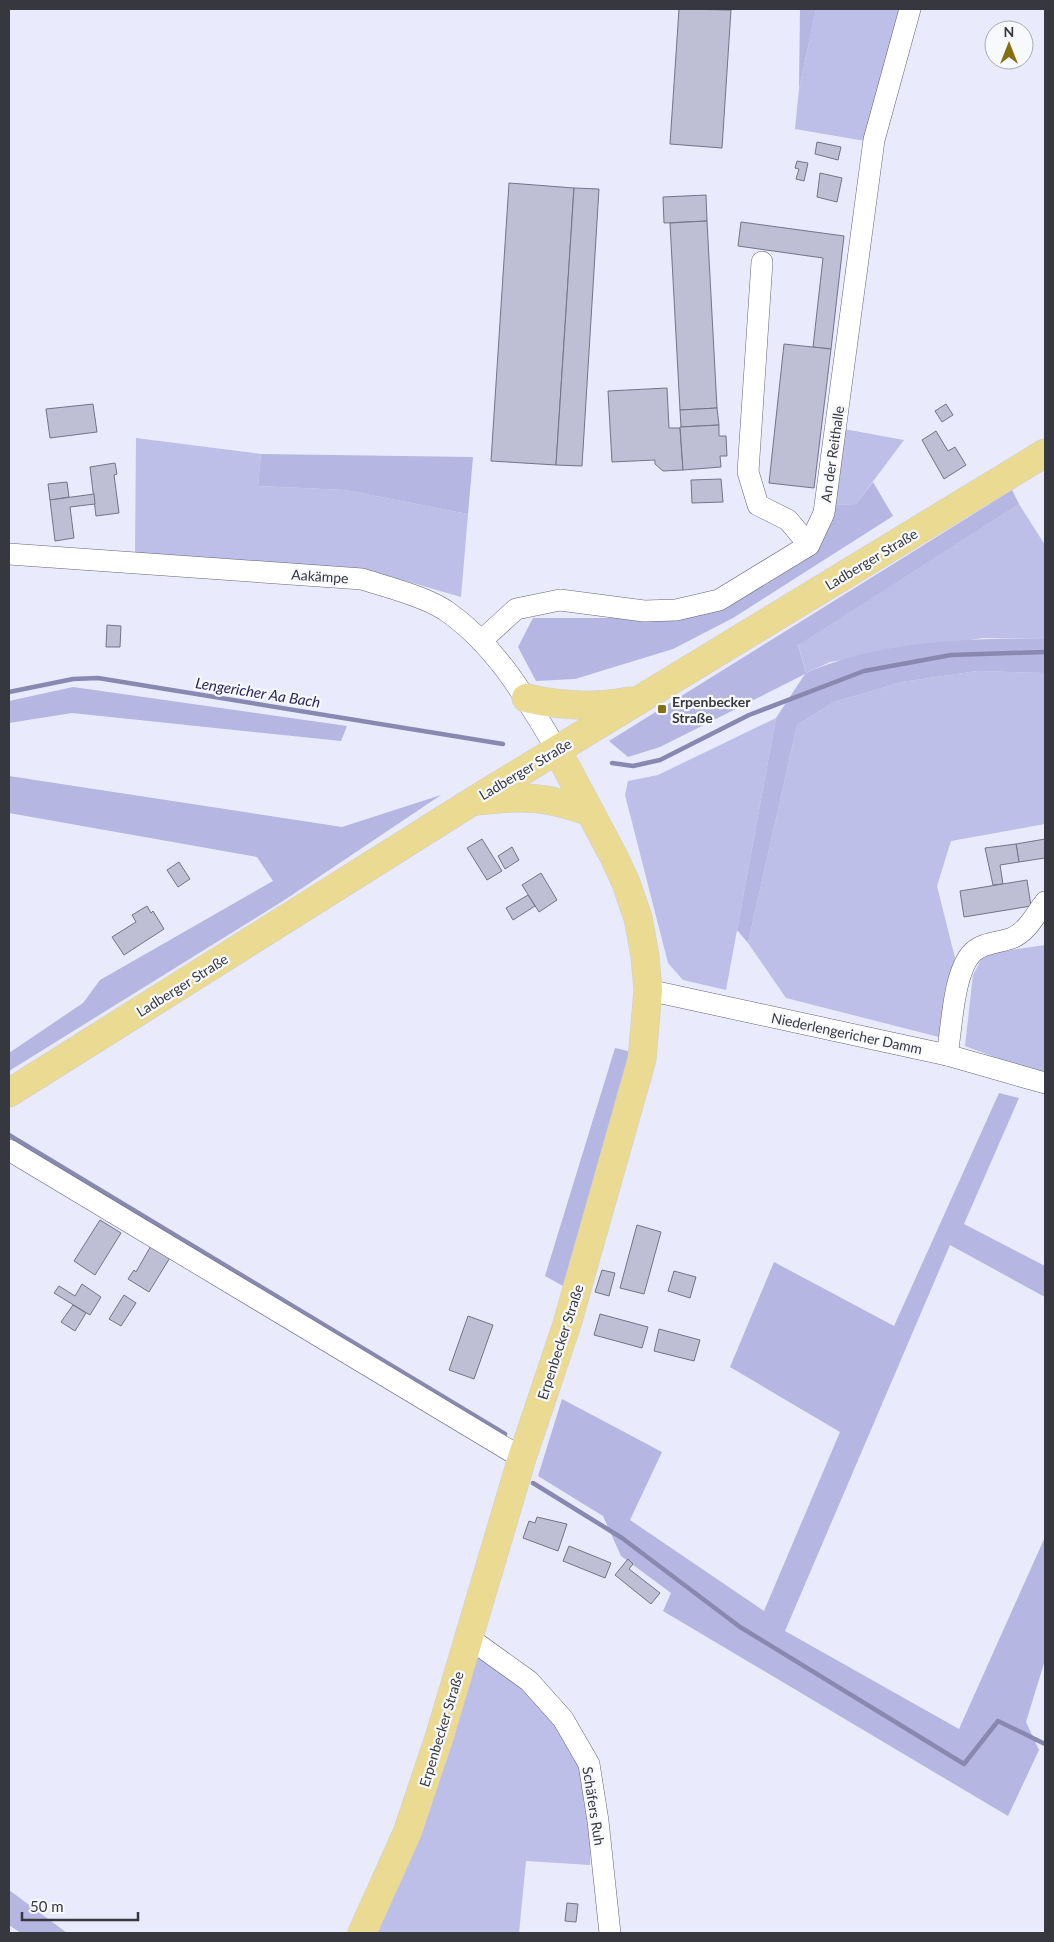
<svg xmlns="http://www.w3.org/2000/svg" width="1054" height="1942" font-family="Lato,sans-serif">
  <rect width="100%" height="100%" fill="#e9eafc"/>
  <g fill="#bebfe9">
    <path d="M816 9H900L865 141 795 129 799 89Z"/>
    <path d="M844 429 904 440 856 504 832 505Z"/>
    <path d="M136 438 261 454 258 486 345 490 468 514 461 597 368 570 135 553Z"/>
    <path d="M1019 504 1045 545V639L983 638 830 662 806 673 798 644Z"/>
    <path d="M977 671 1045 673V824L951 841 937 886 955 958 939 1037 786 998 748 943 797 725 834 702 902 682Z"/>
    <path d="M776 718 726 990 683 980 668 963 625 795 628 781 658 775Z"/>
    <path d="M1045 945V1076L965 1046 973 975 984 954Z"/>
    <path d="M476 1656 524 1690 558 1728 581 1771 592 1823 590 1865 526 1861 519 1933H374Z"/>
  </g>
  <g fill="#b5b6e1">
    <path d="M800 9H816L799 89Z"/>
    <path d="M261 454 473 457 468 514 345 490 258 486Z"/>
    <path d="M873 482 893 516 733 618 673 649 575 679 536 681 518 647 533 618H642L762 585 818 550 832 505 856 504Z"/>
    <path d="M1012 490 1019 504 798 645 806 673C881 641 965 638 1045 639V673L977 671 902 682 834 702 797 725 748 943 737 930 776 718 805 674 660 747 628 757 609 741Z"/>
    <path d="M73 687 347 726 341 741 72 713 9 723V701Z"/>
    <path d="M9 776 342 827 441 795 283 901 9 1071V1053L83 1003 100 980 273 881 257 857 9 813Z"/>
    <path d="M615 1048 632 1052 563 1286 545 1276Z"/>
    <path d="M999 1093 1019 1098 964 1224 1045 1266V1297L950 1245 785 1631 959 1729 1045 1537V1660L1026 1722 1039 1750 1008 1816 663 1611 671 1593 621 1556 603 1516 538 1476 562 1399 662 1452 630 1520 764 1611 840 1432 730 1367 774 1262 894 1326Z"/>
    <path d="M9 1890 67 1933H21L9 1925Z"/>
  </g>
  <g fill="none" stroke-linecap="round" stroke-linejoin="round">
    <g stroke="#8888b1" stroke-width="4.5">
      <path d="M9 692 73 679 98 678 503 744"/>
      <path d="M612 763 633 766 660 760 749 715 864 671 951 655 1045 652"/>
      <path d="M9 1135 505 1434"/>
      <path d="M533 1483 622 1538 740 1627 964 1764 998 1721 1045 1744"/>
    </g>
  </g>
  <g fill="#bebed4" stroke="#747488">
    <path d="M679 9 731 10 722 148 670 144Z"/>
    <path d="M817 142 841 147 838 160 815 154Z"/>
    <path d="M797 161 808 163 804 181 796 179 799 169 795 168Z"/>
    <path d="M820 173 842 178 837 202 817 197Z"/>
    <path d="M509 183 574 188 556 465 491 461Z"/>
    <path d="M574 188 599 189 582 466 556 465Z"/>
    <path d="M706 195 707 221 664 223 663 197Z"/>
    <path d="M707 221 717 408 680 410 670 223Z"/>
    <path d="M741 222 844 236 831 349 813 347 823 258 738 246Z"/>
    <path d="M784 344 831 349 814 488 769 483Z"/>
    <path d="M667 388 669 428H680L683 470 663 471 655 464V460L612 462 608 391Z"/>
    <path d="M93 404 97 432 50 438 46 409Z"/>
    <path d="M946 404 953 415 942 422 935 411Z"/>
    <path d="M717 408 719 425 681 427 680 410Z"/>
    <path d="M719 425V436H726L727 456H720L721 467 683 470 680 427Z"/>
    <path d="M936 431 948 451 955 447 966 465 944 479 922 440Z"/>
    <path d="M115 463 117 474 114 475 119 513 96 516 90 467Z"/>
    <path d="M721 479 723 502 692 503 691 480Z"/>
    <path d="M67 482 69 497 50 500 48 484Z"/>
    <path d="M94 494 95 504 70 507 74 538 55 541 50 500Z"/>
    <path d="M107 625 121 626 120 647H106Z"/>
    <path d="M482 839 502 871 487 880 467 848Z"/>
    <path d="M1045 839V858L1019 862 1016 844Z"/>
    <path d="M1016 844 1019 862 1000 865 1003 884 993 885 985 848Z"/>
    <path d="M512 847 519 860 505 869 498 856Z"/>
    <path d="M179 862 190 879 178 887 167 870Z"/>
    <path d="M541 873 557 900 539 912 522 885Z"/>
    <path d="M1027 880 1031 906 964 917 960 891Z"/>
    <path d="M528 895 535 906 513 920 506 908Z"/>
    <path d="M147 906 151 913 153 911 164 929 124 955 112 937 136 922 132 915Z"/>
    <path d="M100 1220 121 1233 95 1275 74 1261Z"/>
    <path d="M637 1225 661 1232 644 1294 620 1288Z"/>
    <path d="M152 1244 171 1256 149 1292 128 1279 134 1270 136 1272Z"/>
    <path d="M602 1270 615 1273 609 1296 595 1292Z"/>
    <path d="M674 1271 696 1277 690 1298 668 1291Z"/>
    <path d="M82 1284 101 1297 90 1315 54 1293 59 1286 75 1296Z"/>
    <path d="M124 1295 136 1303 121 1326 109 1319Z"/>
    <path d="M73 1305 86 1313 75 1331 61 1322Z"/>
    <path d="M600 1314 648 1327 642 1348 594 1335Z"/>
    <path d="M468 1316 493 1325 474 1379 449 1370Z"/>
    <path d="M659 1329 700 1340 694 1361 654 1351Z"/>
    <path d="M537 1517 567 1524 558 1551 523 1538 529 1521 535 1523Z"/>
    <path d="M569 1546 611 1563 605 1578 563 1561Z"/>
    <path d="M628 1559 633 1564 629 1569 660 1593 651 1604 615 1575Z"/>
    <path d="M567 1903 578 1904 576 1922 565 1921Z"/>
  </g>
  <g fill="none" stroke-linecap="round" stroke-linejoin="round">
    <defs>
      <g id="minor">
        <path d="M762 262 748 472 758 505 788 520 809 545"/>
        <path d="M9 554 362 579C387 587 423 596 445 610 496 645 526 698 557 750"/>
        <path d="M481 641 516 609 560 600 644 611 676 610 719 600 809 545 824 513 874 140 910 9"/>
        <path d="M648 990 947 1055 1045 1083"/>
        <path d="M947 1055C952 1028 953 971 973 952 984 942 999 943 1012 938 1027 932 1036 914 1045 902"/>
        <path d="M9 1150 522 1458"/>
        <path d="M469 1638 529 1681 563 1719 589 1764 598 1821 610 1933"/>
      </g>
      <g id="major">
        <path d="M526 698C561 706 594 708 629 701"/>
        <path d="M479 801C524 795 548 797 590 812"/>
        <path d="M9 1093 473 801 1045 453"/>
        <path d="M362 1933 407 1833 439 1738 522 1458 567 1324 642 1059 648 990 645 956 638 918 626 883 614 857 557 750"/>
      </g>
    </defs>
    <use href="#minor" stroke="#656579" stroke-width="22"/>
    <use href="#major" stroke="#cfcfd1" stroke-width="29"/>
    <use href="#minor" stroke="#fff" stroke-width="21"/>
    <use href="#major" stroke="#eada92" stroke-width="28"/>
  </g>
  <rect fill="#847010" stroke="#f8f9fd" stroke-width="2" x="657" y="704" width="10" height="10" rx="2.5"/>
  <g text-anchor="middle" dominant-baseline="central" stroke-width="4.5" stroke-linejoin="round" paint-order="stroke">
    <g font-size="14" fill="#37373f" stroke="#f8f9fd">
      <text transform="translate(832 454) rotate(-82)">An der Reithalle</text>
      <text transform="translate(871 559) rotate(-31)">Ladberger Straße</text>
      <text transform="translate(320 576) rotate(4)">Aakämpe</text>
      <text transform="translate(525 769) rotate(-31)">Ladberger Straße</text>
      <text transform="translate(182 985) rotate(-32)">Ladberger Straße</text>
      <text transform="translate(847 1033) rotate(12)">Niederlengericher Damm</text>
      <text transform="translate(560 1342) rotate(-72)">Erpenbecker Straße</text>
      <text transform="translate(441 1729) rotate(-73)">Erpenbecker Straße</text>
      <text transform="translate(594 1806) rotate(81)">Schäfers Ruh</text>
    </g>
    <g font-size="14" font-weight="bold" fill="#37373f" stroke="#f8f9fd" text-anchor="start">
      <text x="672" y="701">Erpenbecker<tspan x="672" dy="16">Straße</tspan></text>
    </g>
    <g font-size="15" font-style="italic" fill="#2d275c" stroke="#f8f9fd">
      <text transform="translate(258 692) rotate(9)">Lengericher Aa Bach</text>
    </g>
  </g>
  <rect width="1054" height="1942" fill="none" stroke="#37373f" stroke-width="20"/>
  <g transform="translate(1009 45)"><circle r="24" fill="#f8f9fd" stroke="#ababb1"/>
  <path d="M0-4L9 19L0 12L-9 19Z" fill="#847010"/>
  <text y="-8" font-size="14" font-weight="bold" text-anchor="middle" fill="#37373f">N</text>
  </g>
  <path d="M22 1912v8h116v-8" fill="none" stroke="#37373f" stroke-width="2.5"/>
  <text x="30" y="1912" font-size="15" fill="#37373f" stroke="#f8f9fd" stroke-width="4" paint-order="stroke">50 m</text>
</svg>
